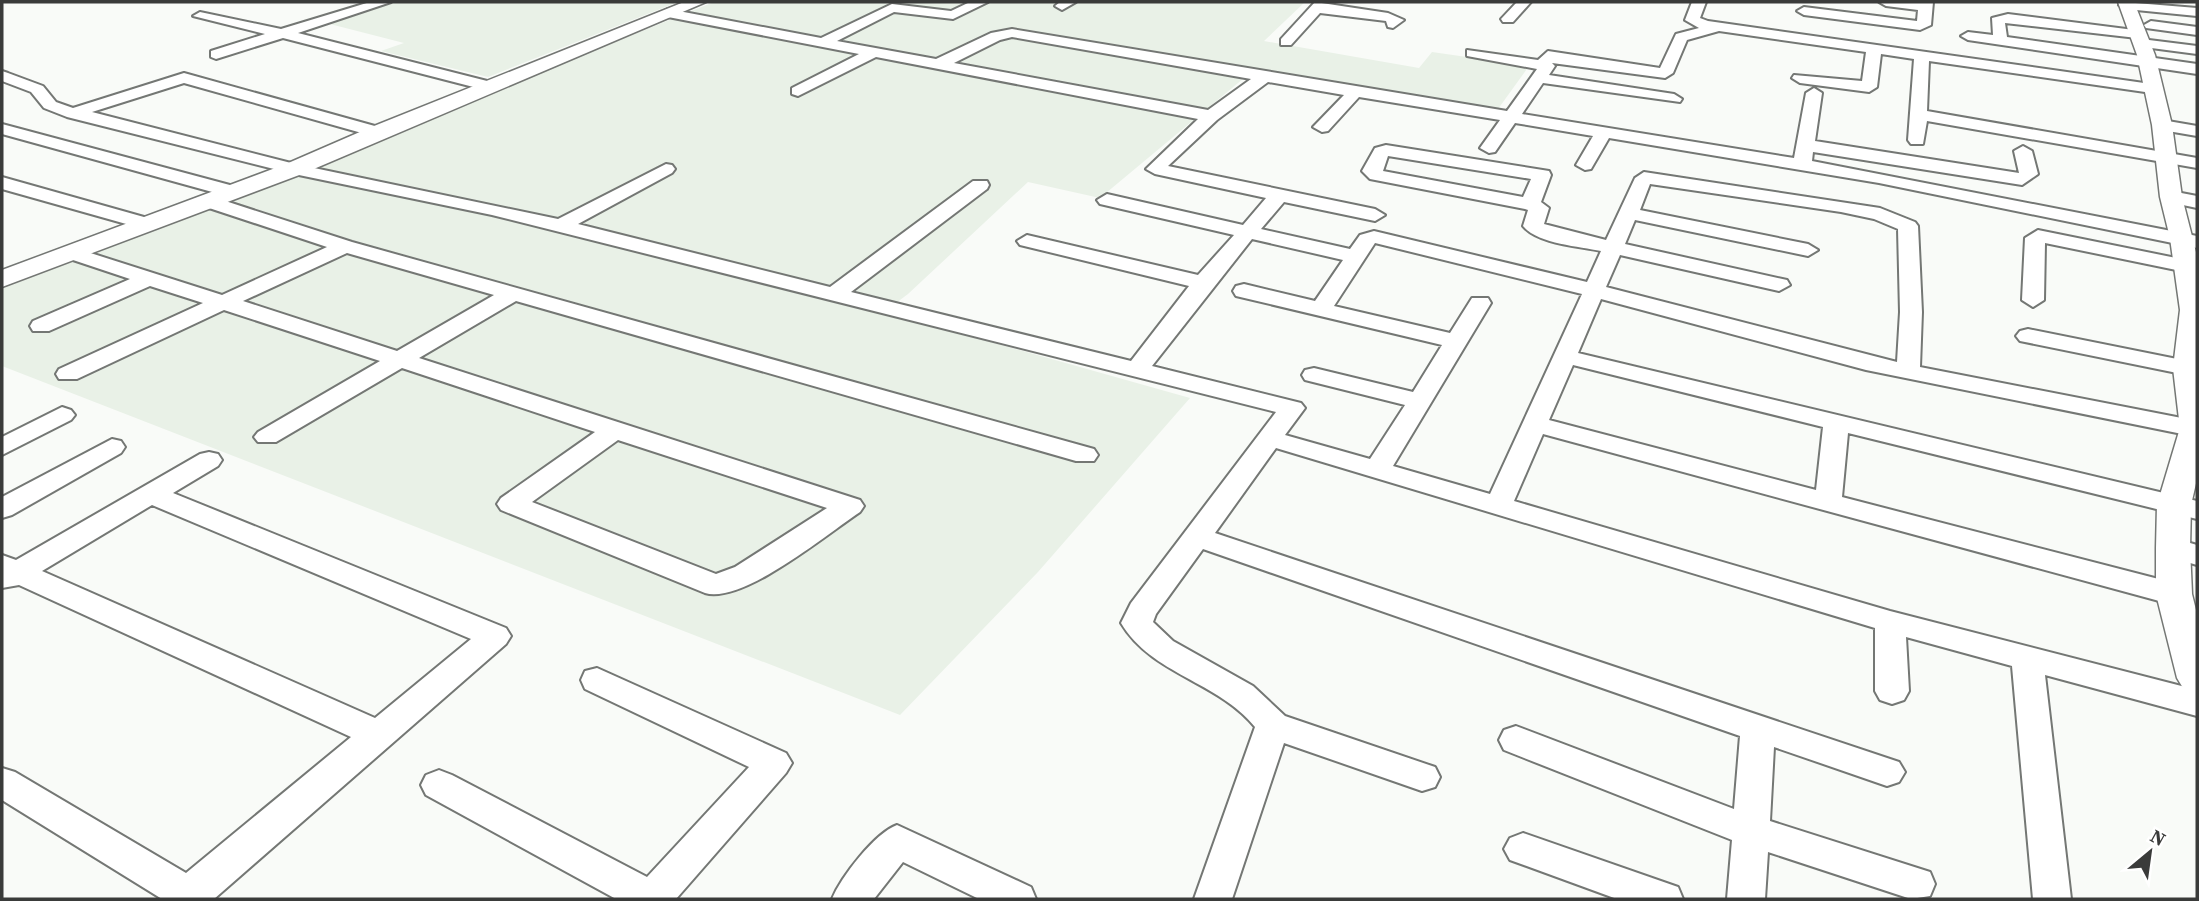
<svg xmlns="http://www.w3.org/2000/svg" width="2199" height="901" font-family="'Source Serif 4',serif">
  <rect width="100%" height="100%" fill="#f9fbf8"/>
  <g fill="#e9f1e7">
    <path d="M383 2H678L488 77 381 51 404 43 322 22Z"/>
    <path d="M714 2H1305L1264 41 1419 68 1432 52 1529 66 1498 109 1250 73 1100 198 1028 182 908 294 884 312 1190 398 1038 572 900 715 2 366V289Z"/>
  </g>
  <g fill="none" stroke-linecap="round" stroke-linejoin="round">
    <defs>
      <g id="minor">
        <path d="M370 2H391L298 33 495 83 497 86 489 91 283 38 216 59 211 57V51L265 34 193 16 200 12 281 29Z"/>
        <path d="M970 2H988L953 19 894 12 837 41 936 59 991 33 1012 29 1507 111 1537 69 1467 56V50L1538 60 1548 51 1660 68 1676 34 1699 28 1685 20 1692 2H1706L1700 18 1708 21 2158 85 2160 88 2152 93 1929 61 1927 111 2197 158V168L1927 121 1923 144H1911L1908 140 1914 59 1881 54 1877 87 1869 92 1800 83 1792 78 1794 75 1862 81 1866 52 1719 31 1687 40 1673 73 1665 78 1552 63 1555 66 1549 75 1674 94 1682 99 1680 102 1543 83 1522 114 1794 158 1806 93 1814 88 1822 93 1815 141 2019 173 2014 151 2023 146 2032 151 2038 174 2022 185 1813 152 1812 161 2197 236V248L1879 183 1609 138 1591 169 1585 170 1576 165 1593 136 1515 123 1495 152 1489 153 1480 148 1500 120 1359 97 1328 131 1322 132 1313 127 1344 95 1268 82 1217 120 1168 166 1375 209 1385 215 1375 221 1284 202 1261 229 1350 249 1360 235 1374 231 1587 282 1601 251C1579 246 1538 244 1523 226L1528 210 1525 209 1370 179 1362 171 1375 148 1386 145 1549 171 1551 175 1541 202 1549 208 1544 224 1606 240 1635 178 1644 172 1880 208 1915 222 1918 226 1922 312 1920 367 2197 421V437L1866 370 1601 299 1578 353 2197 501V519L1848 433 1842 497 2174 583 2185 587 2189 594 2185 601 2174 605 1543 434 1514 501 1890 611 2197 690V716L2045 675 2071 899H2033L2012 666 1906 637 1909 691 1904 700 1892 704 1880 700 1875 691V628L1276 448 1215 533 1899 762 1905 772 1899 782 1887 786 1774 747 1770 821 1930 872 1935 884 1930 896 1911 899 1768 852 1765 899H1727L1732 840 1504 750 1499 740 1504 730 1516 726 1734 809 1740 736 1203 549 1156 614 1153 622 1173 641 1253 686 1285 716 1435 767 1440 777 1435 787 1422 791 1284 743 1232 899H1194L1255 727C1218 681 1152 675 1121 623L1131 603 1276 412 492 215 294 174 67 117 44 108 31 92 2 81V71L8 73 43 86 56 102 73 108 184 73 382 128 385 132 376 137 184 83 92 112 295 164 558 219 666 164 672 165 675 169 672 173 578 224 830 287 973 181H987L989 185 987 189 851 292 1131 361 1189 286 1020 245 1017 241 1027 235 1198 275 1234 235 1100 204 1097 200 1107 194 1243 225 1266 198 1155 174 1146 169 1198 119 876 57 798 96 792 94V88L859 54 668 17 661 13 668 9 821 38 892 4 951 11ZM1012 37 1251 79 1208 110 954 63 1000 40ZM1388 156 1531 179 1523 197 1383 171ZM1650 184 1841 212 1874 219 1898 229 1900 312 1897 362 1606 287 1620 255 1779 291 1790 285 1787 280 1625 244 1635 220 1808 256 1818 250 1808 244 1640 210ZM1252 239 1343 260 1315 301 1244 284 1236 286 1233 291 1236 296 1442 345 1413 392 1314 368 1305 370 1302 375 1305 380 1405 405 1370 459 1285 435 1305 408 1301 403 1152 366ZM1375 243 1582 294 1490 494 1393 466 1491 303 1488 298H1472L1450 333 1334 306ZM1573 365 1823 427 1816 490 1549 420Z"/>
        <path d="M1060 2H1076L1062 10 1055 6Z"/>
        <path d="M1315 2 1388 13 1404 20 1393 28 1388 27 1386 21 1320 13 1291 45H1281V39Z"/>
        <path d="M1517 2H1531L1513 22H1503L1501 19Z"/>
        <path d="M1879 2H1933L1931 25 1920 30 1804 15 1797 11 1804 7 1917 21 1918 10 1886 6Z"/>
        <path d="M2123 2 2197 8V16L2126 9 2119 5Z"/>
        <path d="M2008 14 2142 31 2144 34 2137 38 2005 23 2007 37 2197 64V74L1968 40 1961 36 1968 32 1993 35 1992 18Z"/>
        <path d="M2151 21 2197 27V35L2146 28 2144 25Z"/>
        <path d="M2141 39 2197 46V54L2136 46 2134 43Z"/>
        <path d="M2162 120 2197 126V136L2156 129 2153 125Z"/>
        <path d="M2 124 241 188 243 192 234 198 2 134Z"/>
        <path d="M2 177 151 219 154 223 144 229 2 189Z"/>
        <path d="M2171 191 2197 196V208L2164 201 2161 197 2164 193Z"/>
        <path d="M207 195 352 242 1094 449 1098 455 1094 461H1076L516 301 419 358 860 500 864 506 860 512C827 534 743 604 705 593L501 510 497 504 501 498 595 432 402 368 276 442H258L254 437 258 432 380 361 224 310 77 379H59L56 374 59 369 203 303 150 286 49 331H33L30 326 33 321 130 279 64 257 61 253 64 249H78L222 295 327 247 200 205 197 201ZM347 253 494 295 397 351 243 301ZM618 440 827 508 735 567 716 574 532 502Z"/>
        <path d="M2038 230 2186 260 2197 266 2186 272 2045 243 2044 300 2033 307 2022 300 2025 238Z"/>
        <path d="M2028 329 2187 361 2195 363 2197 370 2187 375 2020 341 2016 336 2020 331Z"/>
        <path d="M62 407 71 410 75 415 71 420 2 455V437Z"/>
        <path d="M112 439 121 441 125 447 121 453 12 515 2 518V497Z"/>
        <path d="M209 452 218 454 222 460 218 466 173 493 506 628 511 636 506 644 214 899H162L2 800V768L15 772 186 873 351 737 19 585 2 588V555L16 560 200 454ZM152 505 471 639 375 718 42 571Z"/>
        <path d="M2173 538 2197 545V565L2163 555 2158 548 2163 541Z"/>
        <path d="M597 668 786 753 792 763 786 773 676 899H616L426 795 421 785 426 775 439 770 452 775 647 877 749 767 585 689 581 680 585 671Z"/>
        <path d="M897 825 1031 887 1036 899H979L903 862 874 899H832C841 877 875 833 897 825Z"/>
        <path d="M1523 833 1678 887 1683 899H1617L1510 860 1504 849 1510 838Z"/>
      </g>
      <g id="tertiary">
        <path d="M684 2H706L302 174 2 287V270L286 164 369 128Z"/>
        <path d="M2118 2H2134L2155 55 2172 125 2182 197 2197 256V479L2191 505 2190 548 2192 594 2197 614V693L2183 688 2177 678 2156 594V548L2157 505 2180 428 2173 368 2180 310 2170 238 2160 197 2152 125 2137 55Z"/>
      </g>
    </defs>
    <use href="#minor" stroke="#747774" stroke-width="4"/>
    <use href="#tertiary" stroke="#747774" stroke-width="3"/>
    <use href="#minor" fill="#fff" fill-rule="evenodd"/>
    <use href="#tertiary" fill="#fff" fill-rule="evenodd"/>
  </g>
  <rect width="2199" height="901" fill="none" stroke="#3a3b3a" stroke-width="7"/>
  <g transform="translate(2150 852) rotate(29)" stroke="#ffffff" stroke-width="5" paint-order="stroke">
  <path d="M0-5L12 26L0 18L-12 26Z" fill="#3a3b3a"/>
  <text y="-10" font-size="19" font-weight="bold" text-anchor="middle" fill="#3a3b3a">N</text>
  </g>
</svg>
